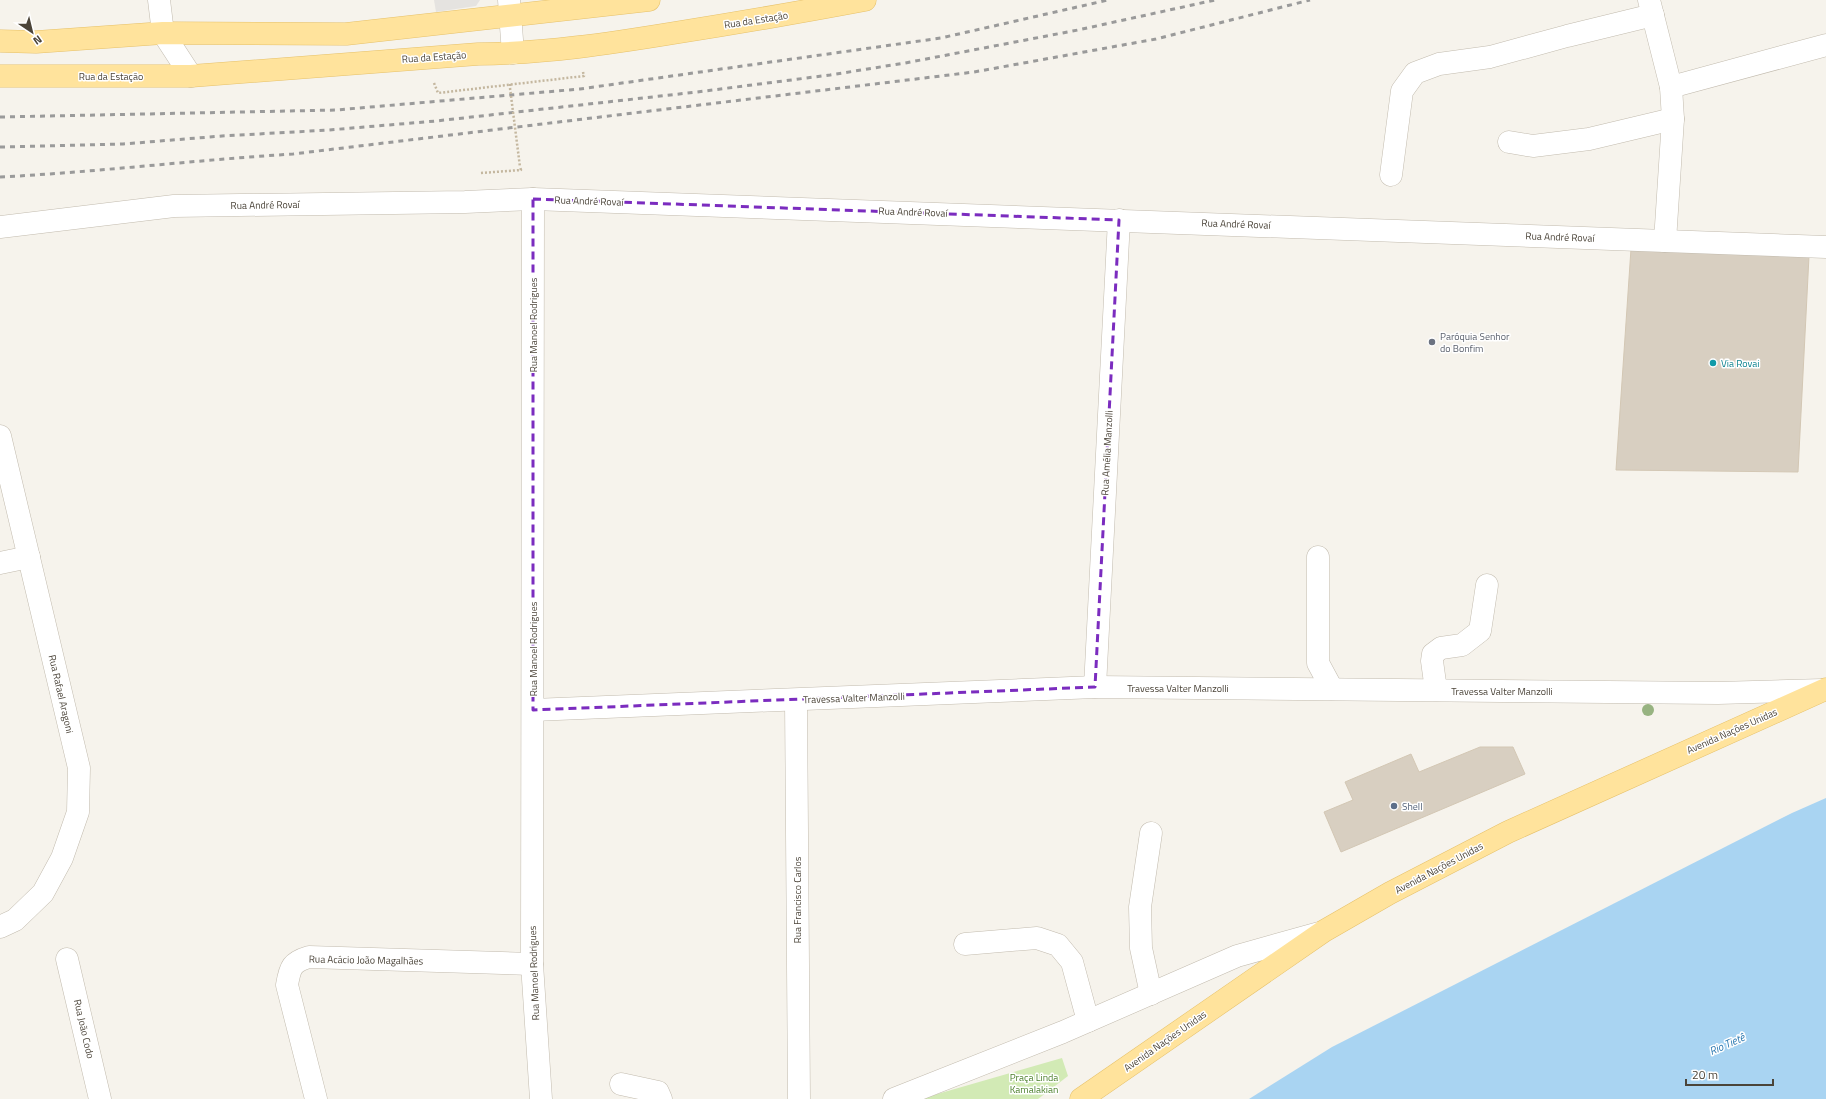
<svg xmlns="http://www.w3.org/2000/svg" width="1826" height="1099" font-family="'Titillium Web',sans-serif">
  <rect width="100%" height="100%" fill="#f6f3ec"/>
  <path fill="#d2eab5" d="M1062 1058 1068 1076 1038 1099H920Z"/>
  <path fill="#e5e3e0" d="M434 0H480L476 6 436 12Z"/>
  <path fill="#a9d4f2" d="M1826 798V1099H1249L1332 1047 1792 813Z"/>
  <g fill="#d8cfc1" stroke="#d3c7b4">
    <path d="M1631 249 1809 256 1798 472 1616 470Z"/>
    <path d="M1480 747H1513L1525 774 1341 852 1324 812 1353 800 1345 782 1411 754 1419 772Z"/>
  </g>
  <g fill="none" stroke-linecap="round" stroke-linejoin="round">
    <defs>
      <g id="minor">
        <path d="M159 0 163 33 191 76"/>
        <path d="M509 0 513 53"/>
        <path d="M1649 0 1671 87 1673 119 1665 241"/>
        <path d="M1671 87 1826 45"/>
        <path d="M1509 142 1533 146 1589 139 1673 119"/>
        <path d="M1391 175 1402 91 1415 73 1439 64 1490 57 1567 36 1653 15"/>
        <path d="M533 199 532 964 541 1099"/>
        <path d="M0 227 174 206 465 202 533 199 1826 247"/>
        <path d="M0 436 79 768 78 812 62 858 43 893 15 920 0 927"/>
        <path d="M1318 557V663L1332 689"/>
        <path d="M0 563 29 557"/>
        <path d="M1095 687 1119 220"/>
        <path d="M1436 690 1432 661 1433 654 1441 648 1462 645 1480 631 1487 585"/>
        <path d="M796 700 799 1099"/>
        <path d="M533 710 1095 687 1718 693 1823 690"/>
        <path d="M965 944 1037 938 1058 945 1072 962 1088 1021"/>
        <path d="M67 959 100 1099"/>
        <path d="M1151 994 1141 948 1140 907 1151 833"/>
        <path d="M621 1084 658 1092 661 1099"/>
        <path d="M316 1099 287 985C290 967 292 962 309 957L532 964"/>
        <path d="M894 1099 1063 1032 1237 956 1319 933"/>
      </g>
      <g id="major">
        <path d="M0 41 36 42 163 33 346 34 649 0"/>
        <path d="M0 76H191L478 54C546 53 607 44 674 33 738 23 801 12 865 0"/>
        <path d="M1081 1099 1324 931 1390 893 1508 832 1826 689"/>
      </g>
    </defs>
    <use href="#minor" stroke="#c2bbae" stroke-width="23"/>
    <use href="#major" stroke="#e6c16a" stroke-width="23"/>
    <g stroke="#c4b79f" stroke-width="2.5" stroke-dasharray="2 2" stroke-linecap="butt">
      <path d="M434 83 438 93 584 76 583 72"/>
      <path d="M510 84V88"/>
      <path d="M481 173 521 170 520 167"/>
    </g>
    <use href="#minor" stroke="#fff" stroke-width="22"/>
    <use href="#major" stroke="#ffe39c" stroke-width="22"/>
    <g stroke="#9a9a9a" stroke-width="3" stroke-dasharray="5 5" stroke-linecap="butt">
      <path d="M0 117 336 110 580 89 941 38 1108 0"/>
      <path d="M0 147 123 144 222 136 329 130 436 121 697 92 830 75 905 63 1078 30 1215 0"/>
      <path d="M0 177C98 172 195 160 293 154L974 72 1156 39 1310 0"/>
    </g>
    <path stroke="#c4b79f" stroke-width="2.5" stroke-dasharray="2 2" stroke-linecap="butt" d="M510 88 520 167"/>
  </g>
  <circle fill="#97b381" cx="1648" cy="710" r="6"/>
  <path fill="none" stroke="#7b2cbf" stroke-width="3" stroke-dasharray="8 5" stroke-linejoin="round" d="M533 199 1119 220 1095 687 533 710Z"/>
  <circle fill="#6b7280" stroke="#fff" stroke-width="1.5" cx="1432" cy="342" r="4"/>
  <circle fill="#0f9aa8" stroke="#fff" stroke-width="1.5" cx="1713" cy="363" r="4"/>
  <circle fill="#5c6f8a" stroke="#fff" stroke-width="1.5" cx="1394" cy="806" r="4"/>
  <g text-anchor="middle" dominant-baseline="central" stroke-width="3" stroke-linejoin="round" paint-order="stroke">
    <g font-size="10" fill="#4b4439" stroke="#fff">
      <text transform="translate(756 20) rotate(-9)">Rua da Estação</text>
      <text transform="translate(434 57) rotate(-4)">Rua da Estação</text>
      <text x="111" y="76">Rua da Estação</text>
      <text transform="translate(589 201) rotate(2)">Rua André Rovaí</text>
      <text transform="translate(265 205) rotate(-1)">Rua André Rovaí</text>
      <text transform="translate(913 212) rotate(2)">Rua André Rovaí</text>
      <text transform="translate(1236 224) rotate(2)">Rua André Rovaí</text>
      <text transform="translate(1560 237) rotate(2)">Rua André Rovaí</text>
      <text transform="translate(533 325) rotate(-90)">Rua Manoel Rodrigues</text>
      <text transform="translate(1107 453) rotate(-87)">Rua Amélia Manzolli</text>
      <text transform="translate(533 649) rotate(-90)">Rua Manoel Rodrigues</text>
      <text x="1178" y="688">Travessa Valter Manzolli</text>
      <text x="1502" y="691">Travessa Valter Manzolli</text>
      <text transform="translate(61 694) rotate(77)">Rua Rafael Aragoni</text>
      <text transform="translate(854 698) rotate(-2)">Travessa Valter Manzolli</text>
      <text transform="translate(1732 731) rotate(-24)">Avenida Nações Unidas</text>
      <text transform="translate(1439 868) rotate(-28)">Avenida Nações Unidas</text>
      <text transform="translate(797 900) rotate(-90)">Rua Francisco Carlos</text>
      <text transform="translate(366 960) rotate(1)">Rua Acácio João Magalhães</text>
      <text transform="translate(534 973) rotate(-92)">Rua Manoel Rodrigues</text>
      <text transform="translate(84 1029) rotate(77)">Rua João Codo</text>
      <text transform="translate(1165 1041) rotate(-35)">Avenida Nações Unidas</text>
    </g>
    <g font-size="10" fill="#5b616d" stroke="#fff" text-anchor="start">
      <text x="1440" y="336">Paróquia Senhor<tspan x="1440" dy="12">do Bonfim</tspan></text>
    </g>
    <g font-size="10" fill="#0d838f" stroke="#fff" text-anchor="start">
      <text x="1721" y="363">Via Rovai</text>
    </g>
    <g font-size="10" fill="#4e5e75" stroke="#fff" text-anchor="start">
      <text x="1402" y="806">Shell</text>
    </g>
    <g font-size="10" fill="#4a7f2a" stroke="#fff">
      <text x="1034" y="1077">Praça Linda<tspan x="1034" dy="12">Kamalakian</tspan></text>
    </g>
    <g font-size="11" font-style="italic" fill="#2e7ab2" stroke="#fff">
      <text transform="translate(1727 1044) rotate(-24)">Rio Tietê</text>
    </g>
  </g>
  <g transform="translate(32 32) rotate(145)" stroke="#ffffff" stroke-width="3" paint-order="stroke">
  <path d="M0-3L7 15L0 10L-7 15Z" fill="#4b4439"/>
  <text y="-6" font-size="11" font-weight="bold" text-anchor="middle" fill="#4b4439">N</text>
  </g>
  <path d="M1686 1079v6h87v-6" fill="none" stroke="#4b4439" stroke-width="2"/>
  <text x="1692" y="1079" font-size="12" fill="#4b4439" stroke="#ffffff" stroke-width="3" paint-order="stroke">20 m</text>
</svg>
